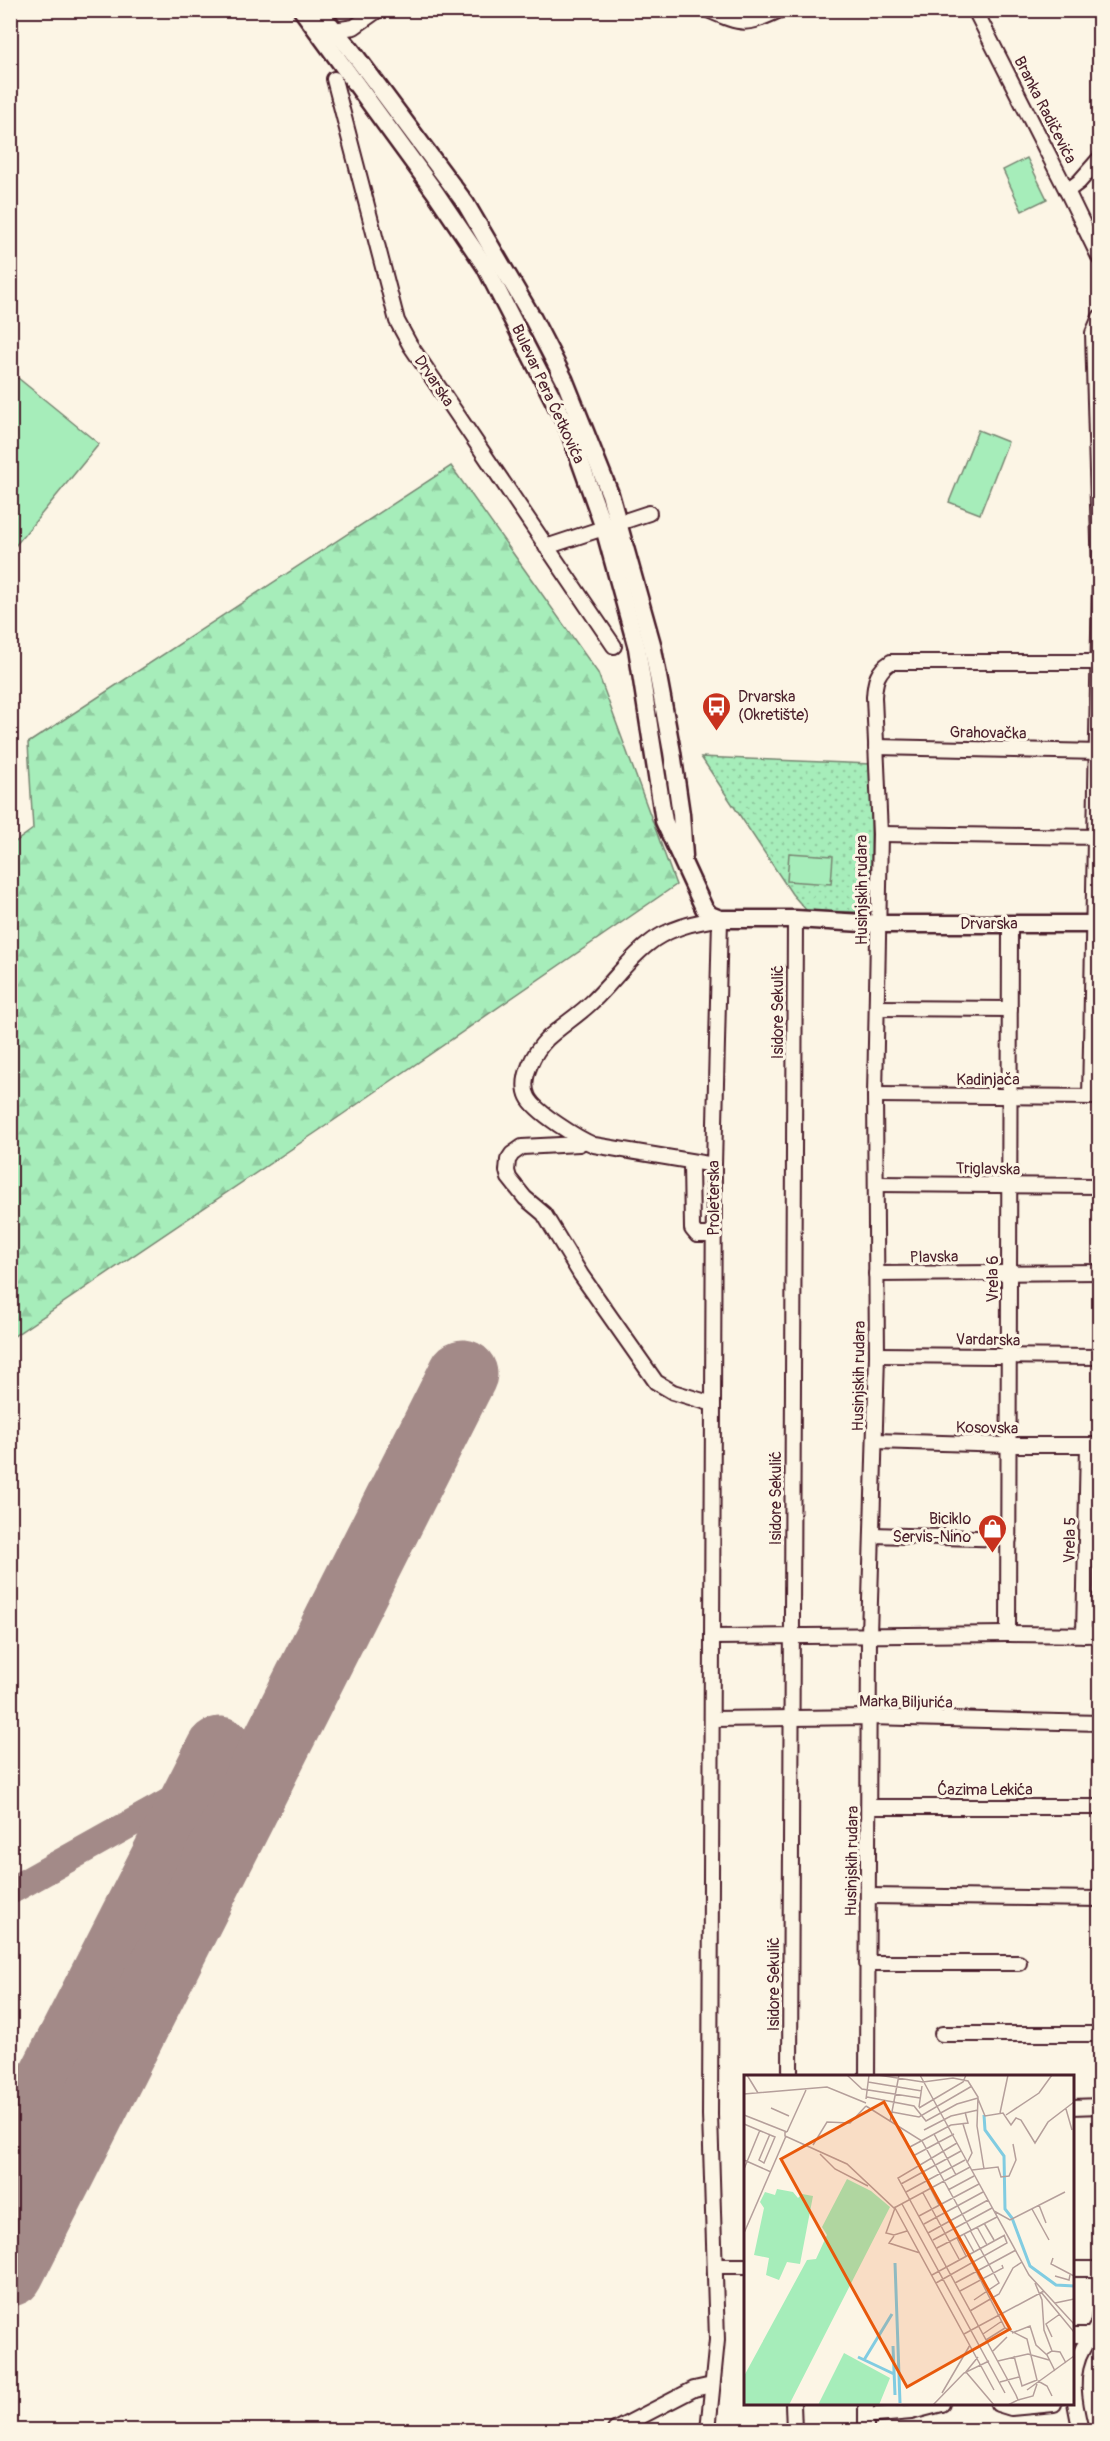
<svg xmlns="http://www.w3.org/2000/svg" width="1110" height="2441" font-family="Pangolin,sans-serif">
  <defs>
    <pattern id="forest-firs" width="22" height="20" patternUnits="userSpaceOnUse" patternTransform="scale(1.5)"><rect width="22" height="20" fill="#a6edba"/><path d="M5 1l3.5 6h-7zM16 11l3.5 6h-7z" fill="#90cba0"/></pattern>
    <pattern id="park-dots" width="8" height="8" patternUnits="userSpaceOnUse" patternTransform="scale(1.5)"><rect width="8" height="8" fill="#a6edba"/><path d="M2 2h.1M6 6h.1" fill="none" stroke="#90cba0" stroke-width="1.8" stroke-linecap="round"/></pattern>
  </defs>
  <rect width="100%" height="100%" fill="#fcf5e5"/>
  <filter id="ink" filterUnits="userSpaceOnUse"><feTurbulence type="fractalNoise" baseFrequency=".0167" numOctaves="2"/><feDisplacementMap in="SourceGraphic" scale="12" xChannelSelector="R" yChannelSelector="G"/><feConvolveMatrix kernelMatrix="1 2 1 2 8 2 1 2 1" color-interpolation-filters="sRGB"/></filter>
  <g filter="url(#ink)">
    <path fill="url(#forest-firs)" stroke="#788672" stroke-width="1.5" d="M451 466 598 673 676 885 333 1121 11 1338 10 846 33 829 28 743Z"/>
    <path fill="url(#park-dots)" stroke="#788672" stroke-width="1.5" d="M701 757 871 764V907L862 912 807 911 792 894Z"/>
    <g fill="#a6edba" stroke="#788672" stroke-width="1.5">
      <path d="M1027 158 1047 199 1022 211 1003 170Z"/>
      <path d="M18 378 99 444 11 551 10 381Z"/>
      <path d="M978 430 1008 442 980 514 949 502Z"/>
      <path d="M789 853 833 856 831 884 787 881Z"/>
    </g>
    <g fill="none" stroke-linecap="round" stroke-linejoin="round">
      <g stroke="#a38a88" stroke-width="28">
        <path d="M162 1806C174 1810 176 1817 180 1828"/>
        <path d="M10 1891 162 1806 186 1792 208 1774"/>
      </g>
      <g stroke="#a38a88" stroke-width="69">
        <path d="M10 2162 220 1751"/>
        <path d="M10 2272 463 1374"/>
      </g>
      <defs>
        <g id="minor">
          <path d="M708 10C743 25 745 26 780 10"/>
          <path d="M975 10 1067 191 1100 259"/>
          <path d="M334 30 354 27 378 10"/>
          <path d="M334 79 397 321 410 345 614 646"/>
          <path d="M1067 191 1079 182 1100 158"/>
          <path d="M1100 317 1093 333 1100 575"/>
          <path d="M546 547 649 513"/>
          <path d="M876 747 1100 752"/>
          <path d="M880 834 1100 837"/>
          <path d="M877 1008 1010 1009"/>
          <path d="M875 1095 1098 1097"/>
          <path d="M1090 1097 1100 581"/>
          <path d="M584 1141 579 1144 522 1147 512 1154 508 1160 507 1171 509 1178 525 1198 544 1214 581 1275 656 1382 673 1392 713 1404"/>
          <path d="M691 1163 692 1229 697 1235H714"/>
          <path d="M876 1184 1100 1186"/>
          <path d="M876 1274 1100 1272"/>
          <path d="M877 1355 1100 1357"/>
          <path d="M875 1441 1009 1445H1100"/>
          <path d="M873 1535 1009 1539"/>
          <path d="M1008 1634 1010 925"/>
          <path d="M1084 1635 1088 1445"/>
          <path d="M712 1637 1008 1634 1100 1635"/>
          <path d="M712 1719 869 1717 1100 1723"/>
          <path d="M870 1807H1100"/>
          <path d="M868 1896 1100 1899"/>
          <path d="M867 1963H1019"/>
          <path d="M942 2034H1100"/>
          <path d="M790 2076 795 919"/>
          <path d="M867 2076 869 1635 877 1355 875 1095 880 834 874 697C875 681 877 671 891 662H1100"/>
          <path d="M1072 2107 1100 2106"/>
          <path d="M715 2266H746"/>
          <path d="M1072 2269H1100"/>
          <path d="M1072 2335H1093"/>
          <path d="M793 2404 794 2430"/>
          <path d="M998 2404 1011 2408 1054 2404"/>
          <path d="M866 2416 911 2412 942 2404"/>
          <path d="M615 2430 694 2389 712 2385"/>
          <path d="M708 2430 717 2340 710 2115 714 1165 720 919C697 921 665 929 647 945 627 961 612 983 593 1001 579 1015 562 1025 547 1039 535 1051 519 1079 528 1097 535 1112 579 1139 594 1145L714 1165"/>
          <path d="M866 2430V2404"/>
          <path d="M1081 2430C1074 2403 1068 2374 1083 2348 1092 2332 1099 2331 1100 2311"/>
        </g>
        <g id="major">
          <path d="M302 10 435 192 485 266 569 430 604 528 637 648 664 821 704 908 710 915 720 919H795L879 924H1100"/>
          <path d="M318 10 352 51 466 204 532 317 564 379 610 494 652 644 672 752 681 814 684 856"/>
        </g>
      </defs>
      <use href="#minor" stroke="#4a1f2b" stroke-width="18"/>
      <use href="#major" stroke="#4a1f2b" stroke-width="21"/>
      <use href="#minor" stroke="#fcf5e5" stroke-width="14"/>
      <use href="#major" stroke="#fcf5e5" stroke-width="16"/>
    </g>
  </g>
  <defs>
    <symbol id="bus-pin" viewBox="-11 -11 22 30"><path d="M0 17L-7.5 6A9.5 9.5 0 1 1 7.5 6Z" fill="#c8321e" stroke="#fcf5e5"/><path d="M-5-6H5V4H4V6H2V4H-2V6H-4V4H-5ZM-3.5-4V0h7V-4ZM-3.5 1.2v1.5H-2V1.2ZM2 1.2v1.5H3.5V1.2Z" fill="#fff"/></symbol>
    <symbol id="shop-pin" viewBox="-11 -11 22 30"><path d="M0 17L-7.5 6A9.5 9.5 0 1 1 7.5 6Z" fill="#c8321e" stroke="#fcf5e5"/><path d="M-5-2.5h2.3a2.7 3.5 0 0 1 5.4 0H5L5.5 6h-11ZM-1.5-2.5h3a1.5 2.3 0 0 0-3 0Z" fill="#fff"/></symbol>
  </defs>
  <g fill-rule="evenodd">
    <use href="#bus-pin" x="700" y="690" width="33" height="45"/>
    <use href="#shop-pin" x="976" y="1512" width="33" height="45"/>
  </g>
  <g text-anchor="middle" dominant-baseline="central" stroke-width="6" stroke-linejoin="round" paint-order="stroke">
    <g font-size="16" fill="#4a1f2b" stroke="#fcf5e5">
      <text transform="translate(1045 110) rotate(63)">Branka Radičevića</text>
      <text transform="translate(434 381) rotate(56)">Drvarska</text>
      <text transform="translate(548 394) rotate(65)">Bulevar Pera Ćetkovića</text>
      <text transform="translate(988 733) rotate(1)">Grahovačka</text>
      <text transform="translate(862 890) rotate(-90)">Husinjskih rudara</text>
      <text x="989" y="924">Drvarska</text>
      <text transform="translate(778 1012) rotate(-90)">Isidore Sekulić</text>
      <text x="988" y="1080">Kadinjača</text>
      <text transform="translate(988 1169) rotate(1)">Triglavska</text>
      <text transform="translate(714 1198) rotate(-90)">Proleterska</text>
      <text transform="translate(934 1257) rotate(-1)">Plavska</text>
      <text transform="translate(993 1279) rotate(-90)">Vrela 6</text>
      <text transform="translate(988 1340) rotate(1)">Vardarska</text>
      <text transform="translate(859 1376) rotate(-89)">Husinjskih rudara</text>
      <text transform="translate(987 1428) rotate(1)">Kosovska</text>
      <text transform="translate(776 1498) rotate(-90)">Isidore Sekulić</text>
      <text transform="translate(1070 1540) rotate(-89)">Vrela 5</text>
      <text transform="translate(906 1702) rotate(1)">Marka Biljurića</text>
      <text x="985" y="1790">Ćazima Lekića</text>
      <text transform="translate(852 1861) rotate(-89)">Husinjskih rudara</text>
      <text transform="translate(774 1984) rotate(-90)">Isidore Sekulić</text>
    </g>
    <g font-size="16" fill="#4a1f2b" stroke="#fcf5e5" text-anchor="start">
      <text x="738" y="697">Drvarska<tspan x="738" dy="18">(Okretište)</tspan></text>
      <text x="971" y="1519" text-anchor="end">Biciklo<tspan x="971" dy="18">Servis-Nino</tspan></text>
    </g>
  </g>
  <g transform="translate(744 2075)">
    <rect width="330" height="330" fill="#fcf5e5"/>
    <path d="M103 104 127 116 146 132 45 330H0V301L63 185 72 184 83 160 78 152ZM100 278 146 303 135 330H74Z" fill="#a6edba"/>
    <path d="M33 114 49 117 54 123 58 119 69 121 56 189 43 187 35 205 22 200 25 183 10 180 20 133 16 127 21 117 31 120Z" fill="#a6edba"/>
    <path fill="none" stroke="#81cce1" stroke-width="3" d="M240 40 241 55 260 81 261 134 268 143 286 191 312 210 330 211M151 188 156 328M149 271 151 320M114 282 150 299M120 285 148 239"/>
    <path fill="none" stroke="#b59f9b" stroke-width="1.5" d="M3 0 14 18M103 0 118 14 176 23M134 0 179 7 209 3 224 6 234 22 233 51 240 94M176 0 226 92M124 7 178 16M0 19 83 12 122 28M123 22 170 31 182 46 213 29 234 23M122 24 125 0M234 24 241 41 259 38 267 50 272 43 277 45 291 68 304 47 330 27M122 31 178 66 227 155M175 32 178 11M27 33 45 41M175 33 219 7 222 0M322 34 328 55M148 37 175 42 228 11M256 38 264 0M0 40 43 57M262 40 295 18 308 0M146 47 155 0M0 49 31 62 20 88 15 85 26 59M219 49 228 78 223 88M156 54 195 130M180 55 207 41 234 35M41 57V61L103 89 150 133 226 92 285 200 330 249M43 57 62 15M190 59 212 100M213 68 154 103 272 320 274 325 264 330M69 70 83 47 106 48 122 31M164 73 207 50 224 48 221 37M76 79 91 94 124 111M169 81 210 59M0 85 27 97M0 94 16 55M228 95 254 92 257 102 265 101 272 85 269 69M157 109 217 76M204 115 230 101M162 117 221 85M179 118 215 184M158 129 261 318M295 130 302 148M288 134 305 165M250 136 266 145 321 117M175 141 235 109M240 148 250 165M180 149 239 117M233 152 243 170M226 155 255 208 230 225M163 156 150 160 142 158 151 133 250 315M0 158 42 61M184 158 244 125M220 159 230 177M150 161 145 168 176 178M213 163 222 181M189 165 248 133M193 173 253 142M224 180 261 253 283 264 293 305 278 311 270 281M309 183 307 189 330 201M188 200 261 160M311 201 325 205 326 200M192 208 263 168 260 160M211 208 272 175M291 208 298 225 300 255 308 276 303 279M216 216 259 193 258 190M297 217 330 257M311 228 330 224M226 236 255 219 269 193 278 187M268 258 286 251 292 270 303 280 311 296M220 259 300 216M239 259 258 246M308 262 302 249 316 239M242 265 261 253M249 276 263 262M308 276 316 277 322 288M254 286 284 279 305 285M222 297 250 330M221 298 234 282M294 306 303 311 308 321M256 307 275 302M283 315 330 281M198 318 226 270M274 325 289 321 293 309M189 330 220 298 245 286"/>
    <path fill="#e8590c" fill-opacity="0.15" stroke="#e8590c" stroke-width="3" d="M140 27 266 254 163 312 37 84Z"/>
    <rect width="330" height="330" fill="none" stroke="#4a1f2b" stroke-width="3"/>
  </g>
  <rect width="1110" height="2441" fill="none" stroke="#fcf5e5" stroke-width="36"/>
  <rect x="18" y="18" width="1074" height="2405" fill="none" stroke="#4a1f2b" stroke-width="2" filter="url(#ink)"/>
</svg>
